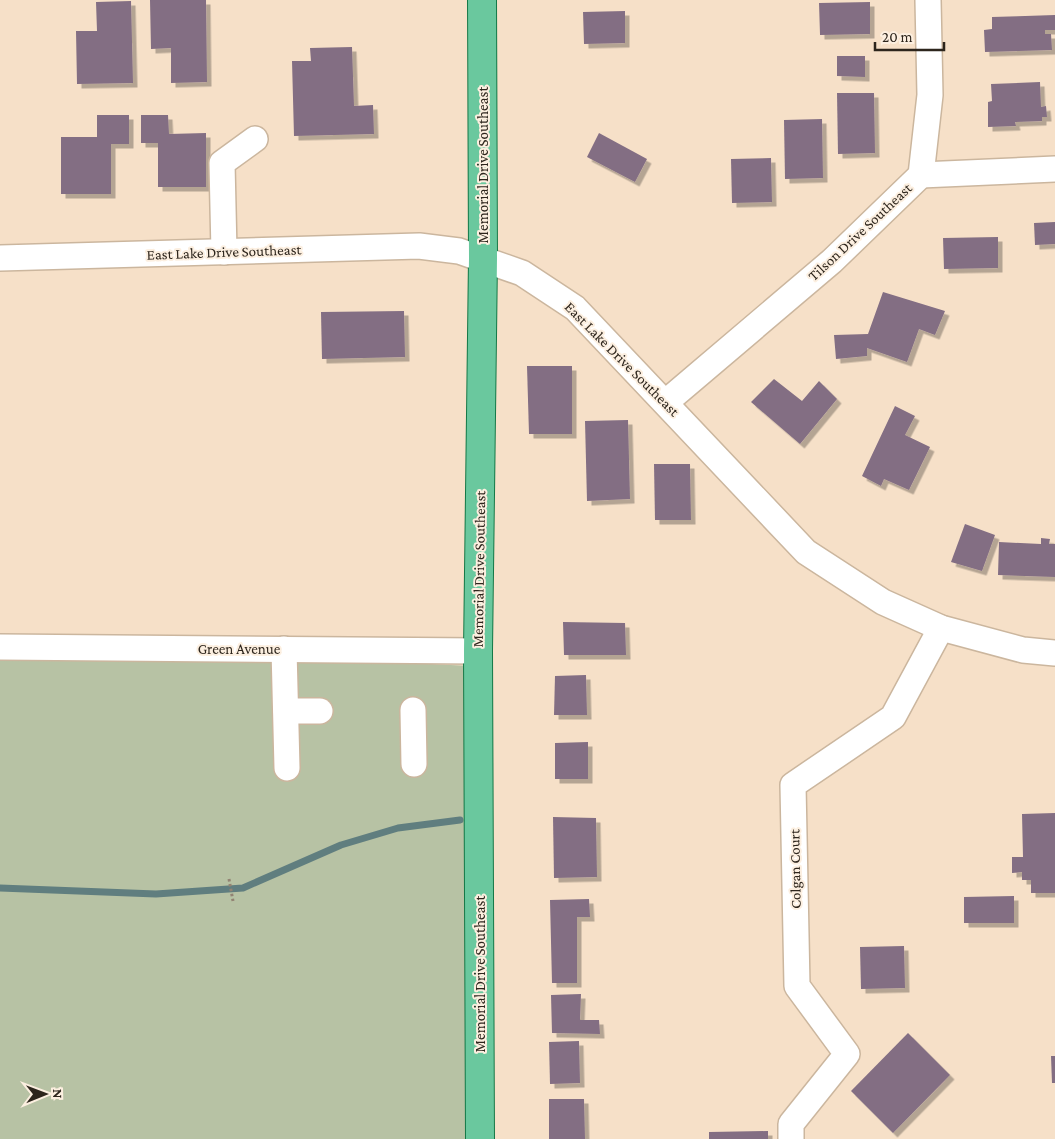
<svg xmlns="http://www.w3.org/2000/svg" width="1055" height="1139" font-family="'Crimson Pro',serif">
  <defs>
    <filter id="shadow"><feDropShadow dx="4.5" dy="4.5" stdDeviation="0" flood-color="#0004"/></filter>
  </defs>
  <rect width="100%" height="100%" fill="#f6e0c8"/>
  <path fill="#b7c2a4" d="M0 642 490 667 493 1139H0Z"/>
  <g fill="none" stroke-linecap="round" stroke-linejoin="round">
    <path stroke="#607e7f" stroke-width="7" d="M0 888 156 894 243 888 341 845 398 828 460 820"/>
  </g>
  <g fill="#836e83" filter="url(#shadow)">
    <path d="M150 0H206L207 82 171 83V48L151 49Z"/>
    <path d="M131 1 133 83 77 84 76 31H97L96 2Z"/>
    <path d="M870 2V34L820 35 819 3Z"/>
    <path d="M625 11V43L584 44 583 12Z"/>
    <path d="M1055 15V30H1045V34H1051L1052 50 985 52 984 30 992 29V17Z"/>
    <path d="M352 47 354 106 373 105 374 134 294 136 292 61H311L310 48Z"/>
    <path d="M837 56H865V77L837 76Z"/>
    <path d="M1040 82 1041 107 1046 106 1047 117H1042V121L1015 122 1016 126 988 127V102L992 101 991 84Z"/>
    <path d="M837 93H874L875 153 838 154Z"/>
    <path d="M97 115H129V144H111V194H61V137H97Z"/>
    <path d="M141 115H168L169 134 206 133V187H158V143H141Z"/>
    <path d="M822 119 823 178 785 179 784 120Z"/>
    <path d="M599 133 647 159 635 182 587 157Z"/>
    <path d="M771 158 772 202 732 203 731 159Z"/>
    <path d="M1055 222V244L1035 245 1034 223Z"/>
    <path d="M998 237V268L944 269 943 238Z"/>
    <path d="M883 292 945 311 935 335 919 329 907 362 867 348V356L836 359 834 335 868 334Z"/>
    <path d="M404 311 405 357 322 359 321 312Z"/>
    <path d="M527 366H572V434H529Z"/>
    <path d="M774 379 802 401 819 381 837 399 800 444 751 402Z"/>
    <path d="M895 406 915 416 905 435 930 447 909 490 884 479 881 486 862 476Z"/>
    <path d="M628 420 630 499 587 501 585 421Z"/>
    <path d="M654 464H690L691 520H655Z"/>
    <path d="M965 524 995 535 982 571 951 562Z"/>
    <path d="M1041 538 1050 539 1049 544H1055V577L998 575 999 542 1041 544Z"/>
    <path d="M563 622 625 623 626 655H564Z"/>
    <path d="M586 675 587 715H554L555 676Z"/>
    <path d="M588 742V779H555V743Z"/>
    <path d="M1055 813V893H1031V880H1022V872L1012 873V857H1023L1022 814Z"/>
    <path d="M553 817 596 818 597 877 554 878Z"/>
    <path d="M1014 896V923H964V897Z"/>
    <path d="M589 899 590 917H577V983H552L550 900Z"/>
    <path d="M904 946 905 988 861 989 860 947Z"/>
    <path d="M581 994 580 1020H599L600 1034 552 1033 551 995Z"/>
    <path d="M908 1033 950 1075 893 1133 851 1091Z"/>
    <path d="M579 1041 580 1083 550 1084 549 1042Z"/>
    <path d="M1051 1056H1055V1083H1052Z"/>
    <path d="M549 1099H584L585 1139H549Z"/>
    <path d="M768 1131V1139H709V1132Z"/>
  </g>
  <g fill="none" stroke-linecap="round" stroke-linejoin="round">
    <defs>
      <g id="minor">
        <path d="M921 175 1055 169"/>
        <path d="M224 252 222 163 255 139"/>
        <path d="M0 258 419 246 459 251 522 273 575 308 806 552 883 602 941 628 1023 650 1055 653"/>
        <path d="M666 402 832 261 921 175 930 95 928 0"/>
        <path d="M0 647 478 651"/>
        <path d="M284 649 287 768"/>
        <path d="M413 710 414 764"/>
        <path d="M286 711H320"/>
        <path d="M791 1139V1124L847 1054 797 986 793 785 893 717 941 628"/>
      </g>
      <path id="major" d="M480 1139 478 651 483 258 482 0"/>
    </defs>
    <use href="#minor" stroke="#cbb69e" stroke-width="28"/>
    <use href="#major" stroke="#147847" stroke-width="30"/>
    <path stroke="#928373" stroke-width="3" stroke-dasharray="2.5 2.5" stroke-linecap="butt" d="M229 879 233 901"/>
    <use href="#minor" stroke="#fff" stroke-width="25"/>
    <use href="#major" stroke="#6ac89e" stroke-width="28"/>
  </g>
  <g text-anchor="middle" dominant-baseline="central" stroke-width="4" stroke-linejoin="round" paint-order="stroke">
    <g font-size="15" fill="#2d251c" stroke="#fcefe0">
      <text transform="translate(483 165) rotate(-90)">Memorial Drive Southeast</text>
      <text transform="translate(860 232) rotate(-43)">Tilson Drive Southeast</text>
      <text transform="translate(224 252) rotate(-2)">East Lake Drive Southeast</text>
      <text transform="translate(622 359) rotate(45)">East Lake Drive Southeast</text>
      <text transform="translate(479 569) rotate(-89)">Memorial Drive Southeast</text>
      <text x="239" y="649">Green Avenue</text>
      <text transform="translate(795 869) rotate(-91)">Colgan Court</text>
      <text transform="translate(480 974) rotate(-90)">Memorial Drive Southeast</text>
    </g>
  </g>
  <g transform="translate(45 1094) rotate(89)" stroke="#fcefe0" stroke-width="4" paint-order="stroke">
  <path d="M0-4L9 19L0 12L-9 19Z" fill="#2d251c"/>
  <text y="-8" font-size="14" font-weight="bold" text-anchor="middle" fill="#2d251c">N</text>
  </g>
  <path d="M875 42v8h69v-8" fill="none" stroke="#2d251c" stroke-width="2.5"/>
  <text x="882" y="42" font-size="15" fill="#2d251c" stroke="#fcefe0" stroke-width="4" paint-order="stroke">20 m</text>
</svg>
